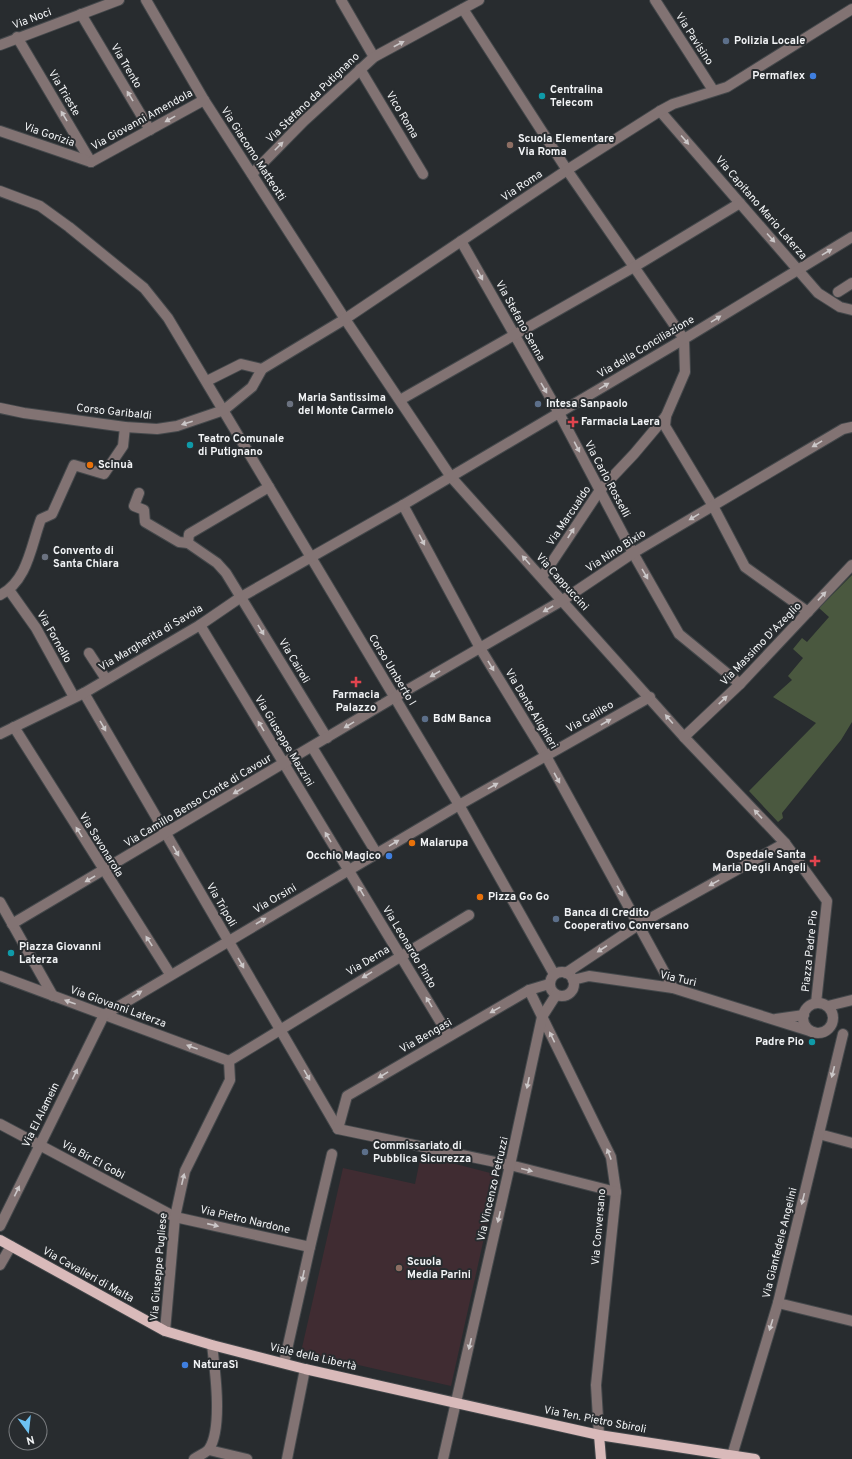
<svg xmlns="http://www.w3.org/2000/svg" width="852" height="1459" font-family="Overpass,sans-serif">
  <rect width="100%" height="100%" fill="#282c2f"/>
  <path fill="#402c32" d="M421 1155 498 1175 451 1386 301 1352 343 1168 415 1184Z"/>
  <path fill="#4a583f" d="M852 575V722L841 740 782 813 783 818 778 822 749 791 816 723 773 697 792 680 788 676 803 658 793 649 802 638 807 642 829 617 819 608Z"/>
  <g fill="none" stroke-linecap="round" stroke-linejoin="round">
    <defs>
      <g id="minor">
        <path d="M146 0 204 100 345 319 451 477 684 737 785 843 827 901 816 1003"/>
        <path d="M341 0 374 57"/>
        <path d="M655 0 713 90"/>
        <path d="M463 9 567 170 684 339 685 372 666 416 665 426 713 506 745 567 808 612"/>
        <path d="M81 14 150 130"/>
        <path d="M17 37 91 162"/>
        <path d="M0 45 119 0"/>
        <path d="M360 69 423 174"/>
        <path d="M660 111 818 293 840 307 852 310"/>
        <path d="M0 131 91 162"/>
        <path d="M91 162 204 100"/>
        <path d="M252 174 304 121 374 57 479 0"/>
        <path d="M0 191 40 206 69 227 144 288 168 318 459 805 554 974"/>
        <path d="M461 241 559 413 633 553 679 634 740 684"/>
        <path d="M838 292 852 283"/>
        <path d="M207 381 241 364 262 369"/>
        <path d="M400 400 634 267 740 203"/>
        <path d="M0 408 24 413 125 427 157 429 177 426 224 410 252 387 262 369 345 319 567 170 660 111 673 104 727 87 852 9"/>
        <path d="M269 487 189 534 188 543 217 563 226 573 327 738"/>
        <path d="M139 493 134 506 144 510 145 522 179 542 188 543"/>
        <path d="M403 505 480 648 546 756 673 988"/>
        <path d="M542 577 600 490 634 454 666 416"/>
        <path d="M9 590 36 628 74 697"/>
        <path d="M0 595C28 581 31 545 41 519L52 514 74 465 104 474 123 446 125 427"/>
        <path d="M200 625 449 1036"/>
        <path d="M89 653 106 679"/>
        <path d="M84 693 338 1129"/>
        <path d="M14 727 170 974"/>
        <path d="M0 734 84 693 200 625 241 597 403 505 684 339 852 237"/>
        <path d="M684 737 740 684 852 565"/>
        <path d="M312 747 377 854"/>
        <path d="M0 902 53 996"/>
        <path d="M12 924 395 697 563 600 633 553 843 429 852 427"/>
        <circle cx="562" cy="984" r="12"/>
        <path d="M566 973 638 925 785 843"/>
        <path d="M0 976 229 1061"/>
        <path d="M573 980 589 976 673 988 813 1032"/>
        <path d="M529 990 611 1157 616 1192 596 1385 599 1435"/>
        <circle cx="818" cy="1018" r="15"/>
        <path d="M828 1006 852 1000"/>
        <path d="M776 1019 804 1015"/>
        <path d="M229 1061 469 915"/>
        <path d="M0 1124 175 1217 310 1247 284 1363"/>
        <path d="M338 1129 510 1165 616 1192"/>
        <path d="M338 1129 347 1096 529 990 549 984"/>
        <path d="M819 1134 852 1143"/>
        <path d="M0 1226 104 1015 459 805 650 697"/>
        <path d="M310 1247 332 1154"/>
        <path d="M0 1265 11 1246"/>
        <path d="M778 1303 852 1321"/>
        <path d="M165 1331 175 1217 185 1171 230 1080 229 1061"/>
        <path d="M209 1450 247 1459"/>
        <path d="M194 1459C198 1456 206 1453 209 1449 223 1428 215 1370 212 1345"/>
        <path d="M287 1459 305 1369"/>
        <path d="M443 1459 510 1165 542 1017 556 995"/>
        <path d="M731 1459 778 1303 843 1034"/>
      </g>
      <g id="major">
        <path d="M0 1240 165 1331 212 1345 305 1369 599 1435 755 1459"/>
        <path d="M599 1435 601 1459"/>
      </g>
    </defs>
    <use href="#minor" stroke="#44484b" stroke-width="12"/>
    <use href="#major" stroke="#44484b" stroke-width="12"/>
    <use href="#minor" stroke="#827373" stroke-width="10"/>
    <use href="#major" stroke="#d9baba" stroke-width="10"/>
  </g>
  <defs><path id="oneway-solid" d="M-6-.8H1V-3.2L6.5 0L1 3.2V.8H-6Z"/></defs>
  <g fill="#cbc7c8">
    <use href="#oneway-solid" transform="translate(399 44) rotate(-28)"/>
    <use href="#oneway-solid" transform="translate(130 96) rotate(-121)"/>
    <use href="#oneway-solid" transform="translate(64 116) rotate(-121)"/>
    <use href="#oneway-solid" transform="translate(170 119) rotate(151)"/>
    <use href="#oneway-solid" transform="translate(685 140) rotate(49)"/>
    <use href="#oneway-solid" transform="translate(279 146) rotate(-45)"/>
    <use href="#oneway-solid" transform="translate(771 238) rotate(48)"/>
    <use href="#oneway-solid" transform="translate(827 252) rotate(-31)"/>
    <use href="#oneway-solid" transform="translate(480 275) rotate(61)"/>
    <use href="#oneway-solid" transform="translate(716 319) rotate(-32)"/>
    <use href="#oneway-solid" transform="translate(604 386) rotate(-31)"/>
    <use href="#oneway-solid" transform="translate(544 388) rotate(60)"/>
    <use href="#oneway-solid" transform="translate(187 423) rotate(162)"/>
    <use href="#oneway-solid" transform="translate(817 444) rotate(149)"/>
    <use href="#oneway-solid" transform="translate(577 447) rotate(62)"/>
    <use href="#oneway-solid" transform="translate(694 517) rotate(149)"/>
    <use href="#oneway-solid" transform="translate(571 533) rotate(-57)"/>
    <use href="#oneway-solid" transform="translate(422 540) rotate(62)"/>
    <use href="#oneway-solid" transform="translate(526 560) rotate(-132)"/>
    <use href="#oneway-solid" transform="translate(645 574) rotate(60)"/>
    <use href="#oneway-solid" transform="translate(822 596) rotate(-47)"/>
    <use href="#oneway-solid" transform="translate(548 609) rotate(150)"/>
    <use href="#oneway-solid" transform="translate(261 630) rotate(59)"/>
    <use href="#oneway-solid" transform="translate(491 666) rotate(59)"/>
    <use href="#oneway-solid" transform="translate(435 674) rotate(150)"/>
    <use href="#oneway-solid" transform="translate(723 700) rotate(-44)"/>
    <use href="#oneway-solid" transform="translate(669 719) rotate(-131)"/>
    <use href="#oneway-solid" transform="translate(606 722) rotate(-30)"/>
    <use href="#oneway-solid" transform="translate(349 725) rotate(149)"/>
    <use href="#oneway-solid" transform="translate(103 726) rotate(60)"/>
    <use href="#oneway-solid" transform="translate(261 726) rotate(-121)"/>
    <use href="#oneway-solid" transform="translate(557 778) rotate(61)"/>
    <use href="#oneway-solid" transform="translate(493 786) rotate(-29)"/>
    <use href="#oneway-solid" transform="translate(238 791) rotate(149)"/>
    <use href="#oneway-solid" transform="translate(758 814) rotate(-133)"/>
    <use href="#oneway-solid" transform="translate(79 832) rotate(-122)"/>
    <use href="#oneway-solid" transform="translate(328 837) rotate(-121)"/>
    <use href="#oneway-solid" transform="translate(394 843) rotate(-31)"/>
    <use href="#oneway-solid" transform="translate(176 851) rotate(60)"/>
    <use href="#oneway-solid" transform="translate(90 879) rotate(150)"/>
    <use href="#oneway-solid" transform="translate(714 883) rotate(151)"/>
    <use href="#oneway-solid" transform="translate(361 891) rotate(-121)"/>
    <use href="#oneway-solid" transform="translate(620 891) rotate(61)"/>
    <use href="#oneway-solid" transform="translate(261 921) rotate(-30)"/>
    <use href="#oneway-solid" transform="translate(149 941) rotate(-123)"/>
    <use href="#oneway-solid" transform="translate(602 949) rotate(147)"/>
    <use href="#oneway-solid" transform="translate(241 963) rotate(60)"/>
    <use href="#oneway-solid" transform="translate(367 975) rotate(149)"/>
    <use href="#oneway-solid" transform="translate(137 994) rotate(-32)"/>
    <use href="#oneway-solid" transform="translate(70 1002) rotate(-160)"/>
    <use href="#oneway-solid" transform="translate(429 1002) rotate(-121)"/>
    <use href="#oneway-solid" transform="translate(495 1010) rotate(151)"/>
    <use href="#oneway-solid" transform="translate(552 1037) rotate(-116)"/>
    <use href="#oneway-solid" transform="translate(192 1047) rotate(-160)"/>
    <use href="#oneway-solid" transform="translate(833 1072) rotate(104)"/>
    <use href="#oneway-solid" transform="translate(75 1074) rotate(-64)"/>
    <use href="#oneway-solid" transform="translate(307 1075) rotate(60)"/>
    <use href="#oneway-solid" transform="translate(383 1075) rotate(149)"/>
    <use href="#oneway-solid" transform="translate(528 1083) rotate(102)"/>
    <use href="#oneway-solid" transform="translate(609 1154) rotate(-111)"/>
    <use href="#oneway-solid" transform="translate(527 1170) rotate(14)"/>
    <use href="#oneway-solid" transform="translate(183 1179) rotate(-77)"/>
    <use href="#oneway-solid" transform="translate(17 1191) rotate(-64)"/>
    <use href="#oneway-solid" transform="translate(803 1199) rotate(104)"/>
    <use href="#oneway-solid" transform="translate(499 1217) rotate(103)"/>
    <use href="#oneway-solid" transform="translate(213 1225) rotate(13)"/>
    <use href="#oneway-solid" transform="translate(303 1276) rotate(102)"/>
    <use href="#oneway-solid" transform="translate(771 1325) rotate(107)"/>
    <use href="#oneway-solid" transform="translate(470 1344) rotate(103)"/>
  </g>
  <g fill="#5c6f8a" stroke="#282c2f" stroke-width="1.5">
    <circle cx="726" cy="41" r="4"/>
    <circle cx="538" cy="404" r="4"/>
    <circle cx="425" cy="719" r="4"/>
    <circle cx="556" cy="919" r="4"/>
    <circle cx="365" cy="1152" r="4"/>
  </g>
  <g fill="#3f7fe0" stroke="#282c2f" stroke-width="1.5">
    <circle cx="813" cy="76" r="4"/>
    <circle cx="389" cy="856" r="4"/>
    <circle cx="185" cy="1365" r="4"/>
  </g>
  <g fill="#0f9aa8" stroke="#282c2f" stroke-width="1.5">
    <circle cx="542" cy="96" r="4"/>
    <circle cx="190" cy="445" r="4"/>
    <circle cx="11" cy="953" r="4"/>
    <circle cx="812" cy="1042" r="4"/>
  </g>
  <g fill="#8d6e63" stroke="#282c2f" stroke-width="1.5">
    <circle cx="510" cy="145" r="4"/>
    <circle cx="399" cy="1268" r="4"/>
  </g>
  <g fill="#6b7280" stroke="#282c2f" stroke-width="1.5">
    <circle cx="290" cy="404" r="4"/>
    <circle cx="45" cy="557" r="4"/>
  </g>
  <g fill="#e0444e" stroke="#282c2f" stroke-width="1.5">
    <path d="M571 416h4v4h4v4h-4v4h-4v-4h-4v-4h4z"/>
    <path d="M354 676h4v4h4v4h-4v4h-4v-4h-4v-4h4z"/>
    <path d="M813 855h4v4h4v4h-4v4h-4v-4h-4v-4h4z"/>
  </g>
  <g fill="#e8710a" stroke="#282c2f" stroke-width="1.5">
    <circle cx="90" cy="465" r="4"/>
    <circle cx="412" cy="843" r="4"/>
    <circle cx="480" cy="897" r="4"/>
  </g>
  <g text-anchor="middle" dominant-baseline="central" stroke-width="4" stroke-linejoin="round" paint-order="stroke">
    <g font-size="11" fill="#f2f4f6" stroke="#282c2f">
      <text transform="translate(32 19) rotate(-21)">Via Noci</text>
      <text transform="translate(694 39) rotate(57)">Via Pavisino</text>
      <text transform="translate(126 66) rotate(59)">Via Trento</text>
      <text transform="translate(64 93) rotate(59)">Via Trieste</text>
      <text transform="translate(313 98) rotate(-44)">Via Stefano da Putignano</text>
      <text transform="translate(402 115) rotate(59)">Vico Roma</text>
      <text transform="translate(142 120) rotate(-29)">Via Giovanni Amendola</text>
      <text transform="translate(49 135) rotate(19)">Via Gorizia</text>
      <text transform="translate(253 154) rotate(57)">Via Giacomo Matteotti</text>
      <text transform="translate(522 186) rotate(-34)">Via Roma</text>
      <text transform="translate(761 208) rotate(49)">Via Capitano Mario Laterza</text>
      <text transform="translate(520 321) rotate(61)">Via Stefano Senna</text>
      <text transform="translate(646 347) rotate(-31)">Via della Conciliazione</text>
      <text transform="translate(114 412) rotate(6)">Corso Garibaldi</text>
      <text transform="translate(607 479) rotate(62)">Via Carlo Rosselli</text>
      <text transform="translate(569 516) rotate(-56)">Via Marcualdo</text>
      <text transform="translate(616 551) rotate(-33)">Via Nino Bixio</text>
      <text transform="translate(562 582) rotate(48)">Via Cappuccini</text>
      <text transform="translate(54 637) rotate(60)">Via Fornello</text>
      <text transform="translate(151 638) rotate(-31)">Via Margherita di Savoia</text>
      <text transform="translate(761 644) rotate(-46)">Via Massimo D'Azeglio</text>
      <text transform="translate(294 661) rotate(59)">Via Cairoli</text>
      <text transform="translate(392 670) rotate(59)">Corso Umberto I</text>
      <text transform="translate(531 709) rotate(59)">Via Dante Alighieri</text>
      <text transform="translate(590 717) rotate(-30)">Via Galileo</text>
      <text transform="translate(284 741) rotate(59)">Via Giuseppe Mazzini</text>
      <text transform="translate(198 801) rotate(-31)">Via Camillo Benso Conte di Cavour</text>
      <text transform="translate(101 845) rotate(58)">Via Savonarola</text>
      <text transform="translate(275 899) rotate(-30)">Via Orsini</text>
      <text transform="translate(221 905) rotate(60)">Via Tripoli</text>
      <text transform="translate(409 947) rotate(59)">Via Leonardo Pinto</text>
      <text transform="translate(810 951) rotate(-84)">Piazza Padre Pio</text>
      <text transform="translate(368 961) rotate(-31)">Via Derna</text>
      <text transform="translate(678 979) rotate(13)">Via Turi</text>
      <text transform="translate(118 1007) rotate(20)">Via Giovanni Laterza</text>
      <text transform="translate(426 1036) rotate(-30)">Via Bengasi</text>
      <text transform="translate(41 1115) rotate(-64)">Via El Alamein</text>
      <text transform="translate(93 1160) rotate(28)">Via Bir El Gobi</text>
      <text transform="translate(493 1189) rotate(-77)">Via Vincenzo Petruzzi</text>
      <text transform="translate(245 1220) rotate(13)">Via Pietro Nardone</text>
      <text transform="translate(599 1227) rotate(-85)">Via Conversano</text>
      <text transform="translate(780 1243) rotate(-76)">Via Gianfedele Angelini</text>
      <text transform="translate(159 1267) rotate(-85)">Via Giuseppe Pugliese</text>
      <text transform="translate(88 1275) rotate(29)">Via Cavalieri di Malta</text>
      <text transform="translate(313 1357) rotate(13)">Viale della Libertà</text>
      <text transform="translate(595 1420) rotate(11)">Via Ten. Pietro Sbiroli</text>
    </g>
    <g font-size="11" font-weight="bold" fill="#f2f4f6" stroke="#282c2f" text-anchor="start">
      <text x="734" y="41">Polizia Locale</text>
      <text x="805" y="76" text-anchor="end">Permaflex</text>
      <text x="550" y="90">Centralina<tspan x="550" dy="13">Telecom</tspan></text>
      <text x="518" y="139">Scuola Elementare<tspan x="518" dy="13">Via Roma</tspan></text>
      <text x="298" y="398">Maria Santissima<tspan x="298" dy="13">del Monte Carmelo</tspan></text>
      <text x="546" y="404">Intesa Sanpaolo</text>
      <text x="581" y="422">Farmacia Laera</text>
      <text x="198" y="439">Teatro Comunale<tspan x="198" dy="13">di Putignano</tspan></text>
      <text x="98" y="465">Scinuà</text>
      <text x="53" y="551">Convento di<tspan x="53" dy="13">Santa Chiara</tspan></text>
      <text x="356" y="695" text-anchor="middle">Farmacia<tspan x="356" dy="13">Palazzo</tspan></text>
      <text x="433" y="719">BdM Banca</text>
      <text x="420" y="843">Malarupa</text>
      <text x="806" y="855" text-anchor="end">Ospedale Santa<tspan x="806" dy="13">Maria Degli Angeli</tspan></text>
      <text x="381" y="856" text-anchor="end">Occhio Magico</text>
      <text x="488" y="897">Pizza Go Go</text>
      <text x="564" y="913">Banca di Credito<tspan x="564" dy="13">Cooperativo Conversano</tspan></text>
      <text x="19" y="947">Piazza Giovanni<tspan x="19" dy="13">Laterza</tspan></text>
      <text x="804" y="1042" text-anchor="end">Padre Pio</text>
      <text x="373" y="1146">Commissariato di<tspan x="373" dy="13">Pubblica Sicurezza</tspan></text>
      <text x="407" y="1262">Scuola<tspan x="407" dy="13">Media Parini</tspan></text>
      <text x="193" y="1365">NaturaSì</text>
    </g>
  </g>
  <g transform="translate(28 1431) rotate(165)"><circle r="19" fill="#282c2f" stroke="#797c7f"/>
  <path d="M0-3L7 15L0 10L-7 15Z" fill="#6dc2f3"/>
  <text y="-6" font-size="11" font-weight="bold" text-anchor="middle" fill="#f2f4f6">N</text>
  </g>
</svg>
